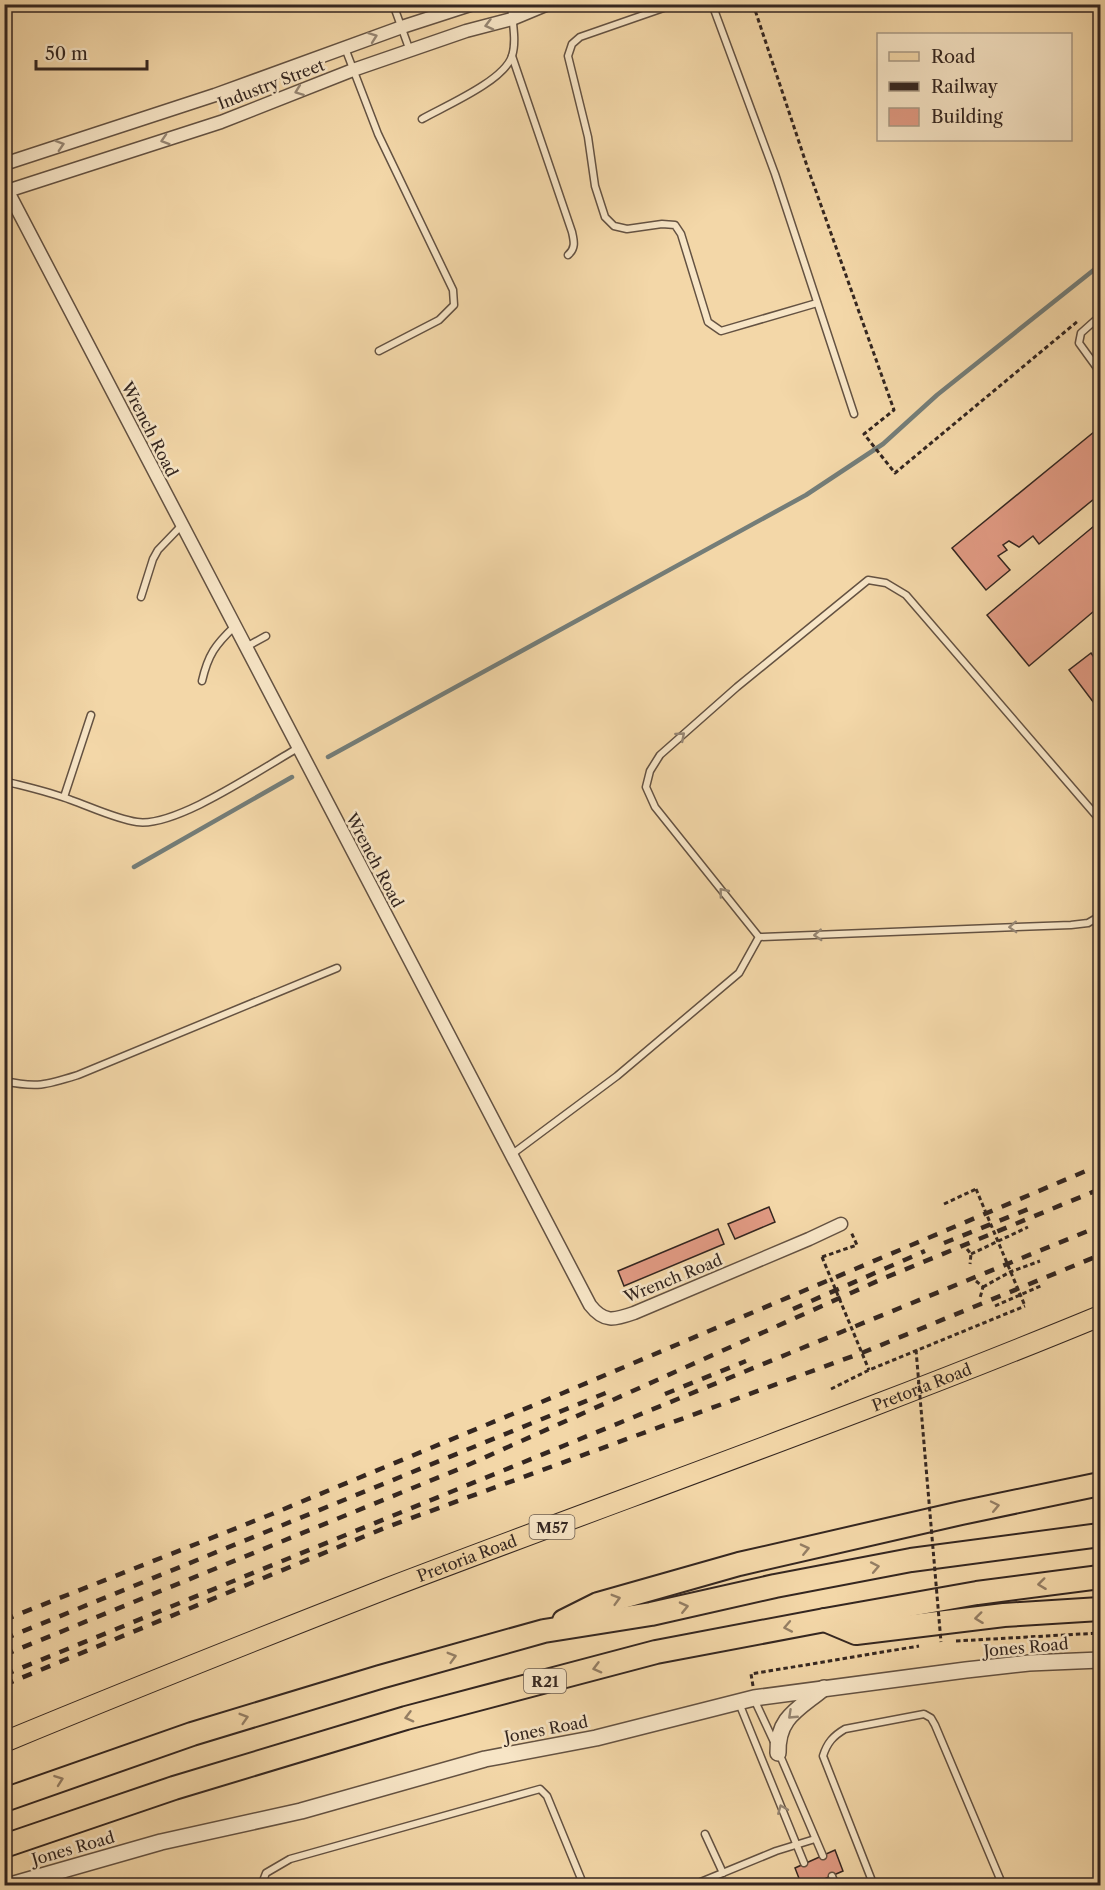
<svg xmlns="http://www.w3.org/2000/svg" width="1105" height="1890" font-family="'Libre Caslon Text',serif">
  <rect width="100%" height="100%" fill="#f3d7a8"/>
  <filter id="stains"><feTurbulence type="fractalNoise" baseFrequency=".00333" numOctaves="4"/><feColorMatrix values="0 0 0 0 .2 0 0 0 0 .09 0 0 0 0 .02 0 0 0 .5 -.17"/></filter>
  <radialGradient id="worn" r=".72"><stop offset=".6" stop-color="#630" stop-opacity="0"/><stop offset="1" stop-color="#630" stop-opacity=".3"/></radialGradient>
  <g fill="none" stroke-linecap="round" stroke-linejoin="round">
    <g stroke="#747d78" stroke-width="4.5">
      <path d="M328 757 806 495 883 444 937 395 1100 265"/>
      <path d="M134 867 292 777"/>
    </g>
  </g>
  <g fill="#e19a83" stroke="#342620" stroke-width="1.5">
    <path d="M1100 427V494L1039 544 1033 536 1019 547 1009 541 1003 545 1007 550 998 556 1010 570 986 590 952 548Z"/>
    <path d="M1100 521V606L1029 666 987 615Z"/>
    <path d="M1091 653 1100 666V711L1069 670Z"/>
    <path d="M769 1207 775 1222 735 1239 728 1224Z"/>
    <path d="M718 1229 724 1244 624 1286 618 1271Z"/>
    <path d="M835 1850 843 1871 808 1886H802L795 1868Z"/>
  </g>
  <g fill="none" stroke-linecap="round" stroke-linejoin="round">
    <defs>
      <g id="service">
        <path d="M393 4 410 51"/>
        <path d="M675 4 580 37 572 44 568 56 588 137 595 186 605 217 614 226 627 229 662 224 675 225 681 234 708 322 721 331 817 303"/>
        <path d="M712 4 775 174 854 414"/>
        <path d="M345 48 378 134 453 290 454 305 439 320 379 351"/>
        <path d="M512 56 572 232C574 241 576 248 568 255"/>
        <path d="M422 119C445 106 504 81 512 56 517 41 512 20 511 4"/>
        <path d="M1100 316 1081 333 1079 343 1100 372"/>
        <path d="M141 597 153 559 158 550 182 525"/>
        <path d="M246 647 266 636"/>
        <path d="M202 681C208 655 215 645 235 626"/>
        <path d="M4 781C27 787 50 792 71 800 91 807 116 819 137 822 176 828 262 768 298 748"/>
        <path d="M64 797 91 715"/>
        <path d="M759 937 655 807 646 787 650 771 660 755 737 687 868 580 886 583 906 595 1100 820"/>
        <path d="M759 937 1071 925 1088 923 1100 916"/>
        <path d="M4 1081C37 1088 46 1085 78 1075L337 968"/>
        <path d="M511 1155 617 1076 739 973 759 937"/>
        <path d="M754 1699 775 1744"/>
        <path d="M739 1703 804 1863"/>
        <path d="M779 1753 823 1856"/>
        <path d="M705 1834 723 1873"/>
        <path d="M832 1876 836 1886"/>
        <path d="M813 1883 814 1886"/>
        <path d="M261 1886 266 1873 290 1859 540 1789 547 1796 584 1886"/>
        <path d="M691 1886 776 1851 815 1839"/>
        <path d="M874 1886 823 1756C827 1743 833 1736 845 1729L924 1714 931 1718 935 1725 1003 1886"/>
      </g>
      <g id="minor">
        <path d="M4 164 215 95 402 27 473 4"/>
        <path d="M4 184 590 1305C604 1323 614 1320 634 1313L809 1239 841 1224"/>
        <path d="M4 192 221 122 353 70 466 31 512 19 548 4"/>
      </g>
      <g id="tertiary">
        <path d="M778 1753C777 1717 799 1709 824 1688"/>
        <path d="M7 1886 161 1842 301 1811 485 1759 596 1738 754 1698 966 1670 1029 1663 1100 1660"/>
      </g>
      <g id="primary">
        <path id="s1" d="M4 1742C132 1689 260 1638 388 1588 626 1497 865 1413 1100 1316"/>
      </g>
      <g id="motorway">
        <path d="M825 1620 856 1633 1004 1615 1100 1609"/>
        <path d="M564 1621 598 1604 739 1564 961 1513 1100 1484"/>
        <path d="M4 1800 192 1734 380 1677 544 1631 651 1614 775 1586 911 1560 1100 1535"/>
        <path d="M4 1846 174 1788 406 1718 656 1652 825 1620 977 1593 1100 1577"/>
      </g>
    </defs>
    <use href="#service" stroke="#645242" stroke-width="9"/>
    <use href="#minor" stroke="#645242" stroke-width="15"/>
    <use href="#tertiary" stroke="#645242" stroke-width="18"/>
    <use href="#primary" stroke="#342620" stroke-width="22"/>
    <use href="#motorway" stroke="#342620" stroke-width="26"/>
    <g stroke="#342620" stroke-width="3" stroke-dasharray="4.5 3" stroke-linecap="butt">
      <path d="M753 4 807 166 894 410 864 434 895 473 1078 321"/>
      <path d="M944 1204 976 1189"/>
      <path d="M967 1249 971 1254 970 1264"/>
      <path d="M971 1254 1028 1227"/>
      <path d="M822 1257 857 1245 851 1232"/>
      <path d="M976 1281 983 1287 980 1298"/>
      <path d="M983 1287 1010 1272 1040 1261"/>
      <path d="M995 1306 1043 1285"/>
      <path d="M831 1389 869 1370 1025 1306"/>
      <path d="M956 1641 1100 1633"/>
      <path d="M753 1686 751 1674 919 1646"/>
    </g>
    <use href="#service" stroke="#f7e5c6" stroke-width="6"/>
    <use href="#minor" stroke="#f7e5c6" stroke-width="12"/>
    <use href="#tertiary" stroke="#f7e5c6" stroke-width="15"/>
    <use href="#primary" stroke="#f3d7a8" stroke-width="20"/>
    <use href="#motorway" stroke="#f3d7a8" stroke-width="22"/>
    <g stroke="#342620" stroke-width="4.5" stroke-dasharray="10 10" stroke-linecap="butt">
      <path d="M944 1243 1036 1206"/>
      <path d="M793 1309 925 1251"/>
      <path d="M665 1394 746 1361"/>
      <path d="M4 1620 272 1514 563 1393 1100 1165"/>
      <path d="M4 1639 613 1390"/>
      <path d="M4 1655 459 1469 882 1279 1100 1189"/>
      <path d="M4 1675 1100 1226"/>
      <path d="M4 1685 387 1527 864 1352 1100 1255"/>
    </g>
    <g stroke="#342620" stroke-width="3" stroke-dasharray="4.5 3" stroke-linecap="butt">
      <path d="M976 1189 1025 1306"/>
      <path d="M822 1257 869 1370"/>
      <path d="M916 1350 941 1642"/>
    </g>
  </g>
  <defs><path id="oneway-chevron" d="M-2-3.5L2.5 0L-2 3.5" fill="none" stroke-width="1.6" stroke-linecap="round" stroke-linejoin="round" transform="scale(1.5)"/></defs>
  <g stroke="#968673">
    <use href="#oneway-chevron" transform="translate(489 25) rotate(165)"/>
    <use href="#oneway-chevron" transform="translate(373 37) rotate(-20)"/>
    <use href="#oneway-chevron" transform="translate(299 91) rotate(159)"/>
    <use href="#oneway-chevron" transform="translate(165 140) rotate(162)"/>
    <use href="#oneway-chevron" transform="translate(60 145) rotate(-18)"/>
    <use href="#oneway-chevron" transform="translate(681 736) rotate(-41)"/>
    <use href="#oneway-chevron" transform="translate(723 892) rotate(-129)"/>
    <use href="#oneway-chevron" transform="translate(1013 927) rotate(178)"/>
    <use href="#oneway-chevron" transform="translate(818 935) rotate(177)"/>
    <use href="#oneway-chevron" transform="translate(792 1715) rotate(137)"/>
    <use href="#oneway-chevron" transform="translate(782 1809) rotate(-112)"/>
  </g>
  <g stroke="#947e64">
    <use href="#oneway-chevron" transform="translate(995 1506) rotate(-12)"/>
    <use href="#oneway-chevron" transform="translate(805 1549) rotate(-13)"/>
    <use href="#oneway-chevron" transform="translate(875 1567) rotate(-11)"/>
    <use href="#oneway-chevron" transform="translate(1042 1584) rotate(173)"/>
    <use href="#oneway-chevron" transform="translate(616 1599) rotate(-16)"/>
    <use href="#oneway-chevron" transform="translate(684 1607) rotate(-13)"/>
    <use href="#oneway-chevron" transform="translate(979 1618) rotate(173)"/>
    <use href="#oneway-chevron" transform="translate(788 1627) rotate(169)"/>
    <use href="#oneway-chevron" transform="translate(452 1657) rotate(-16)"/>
    <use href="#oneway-chevron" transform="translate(597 1668) rotate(165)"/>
    <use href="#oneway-chevron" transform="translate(409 1717) rotate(165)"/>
    <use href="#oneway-chevron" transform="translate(244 1718) rotate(-17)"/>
    <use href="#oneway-chevron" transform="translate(59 1780) rotate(-20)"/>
  </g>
  <g text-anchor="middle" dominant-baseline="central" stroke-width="5" stroke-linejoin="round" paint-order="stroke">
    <g fill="#f7e5c6" stroke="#6e5f52" stroke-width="1.5">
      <rect x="529.5" y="1515" width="45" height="24" rx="4.5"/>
      <rect x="524" y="1669" width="42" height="24" rx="4.5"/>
    </g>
    <g font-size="15" font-weight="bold" fill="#342620">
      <text x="552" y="1527">M57</text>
      <text x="545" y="1681">R21</text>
    </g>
    <g font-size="16" fill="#342620" stroke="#f7e5c6">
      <text transform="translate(271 84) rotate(-21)">Industry Street</text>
      <text transform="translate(150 429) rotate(63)">Wrench Road</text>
      <text transform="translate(375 860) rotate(62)">Wrench Road</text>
      <text transform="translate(673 1278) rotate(-22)">Wrench Road</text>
      <text stroke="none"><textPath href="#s1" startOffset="984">Pretoria Road</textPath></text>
      <text stroke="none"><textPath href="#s1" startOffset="498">Pretoria Road</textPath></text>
      <text transform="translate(1026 1647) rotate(-5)">Jones Road</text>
      <text transform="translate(546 1729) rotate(-11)">Jones Road</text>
      <text transform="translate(73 1848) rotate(-16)">Jones Road</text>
    </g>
  </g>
  <rect width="1105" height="1890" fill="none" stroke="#f3d7a8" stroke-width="24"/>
  <rect x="6" y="6" width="1093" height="1878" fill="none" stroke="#342620" stroke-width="3"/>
  <rect x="12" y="12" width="1081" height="1866" fill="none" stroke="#342620" stroke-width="1.5"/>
  <rect x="877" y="33" width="195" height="108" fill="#f7e5c6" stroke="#a99984" stroke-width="1.5"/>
  <rect x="889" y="52" width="30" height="9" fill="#f3d7a8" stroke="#a99984" stroke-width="1.5"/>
  <text x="931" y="63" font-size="18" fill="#342620">Road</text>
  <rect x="889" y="82" width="30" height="9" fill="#342620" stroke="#a99984" stroke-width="1.5"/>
  <text x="931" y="93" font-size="18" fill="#342620">Railway</text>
  <rect x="889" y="108" width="30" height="18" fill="#e19a83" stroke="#a99984" stroke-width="1.5"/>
  <text x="931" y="123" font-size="18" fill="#342620">Building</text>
  <path d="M36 60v9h111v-9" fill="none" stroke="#342620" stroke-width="3"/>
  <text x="45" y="60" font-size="18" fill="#342620" stroke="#f7e5c6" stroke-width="4.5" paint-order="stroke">50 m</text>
  <rect width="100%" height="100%" filter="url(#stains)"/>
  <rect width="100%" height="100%" fill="url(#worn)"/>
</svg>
